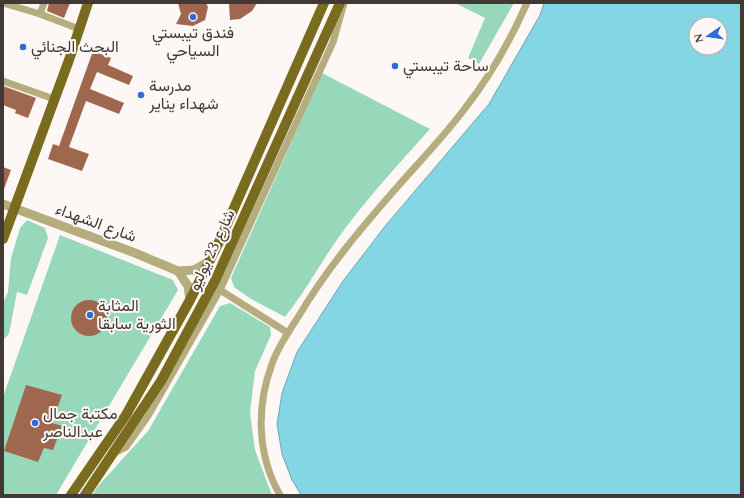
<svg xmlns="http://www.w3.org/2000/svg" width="744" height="498" font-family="Spectral,Vazirmatn,serif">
  <rect width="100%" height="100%" fill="#fdf8f6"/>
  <g fill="#98d8ba">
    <path d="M455 3H514L479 64 468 58 485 18Z"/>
    <path d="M322 73 430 129C398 165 364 201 336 241 319 266 304 293 285 317L251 299 234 287 231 278Z"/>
    <path d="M27 220 45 228 48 238 27 295 17 292 9 334 3 340V303L8 292 11 258 20 228Z"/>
    <path d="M60 235 173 280 178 290 56 495H3V397Z"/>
    <path d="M230 303 270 327 271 335 255 371 250 412 255 450 272 495H92L99 485 148 431 220 306Z"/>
  </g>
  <path fill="#84d6e4" stroke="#70a7b0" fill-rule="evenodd" d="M544 3H741V495H301L292 480 282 454 277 424 282 393 297 352 343 281 386 225 489 104 540 15ZM696 24H720V48H696Z"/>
  <g fill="#a0674f">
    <path d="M49 3H70L64 18 47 11Z"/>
    <path d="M178 3H206L208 7 205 20 193 26 176 24 181 14Z"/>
    <path d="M229 3H257L252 11 240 19 230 20Z"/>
    <path d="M93 51 111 58 108 65 133 76 129 85 97 72 90 89 124 103 119 114 86 101 69 147 89 154 82 171 48 159 53 144 59 146Z"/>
    <path d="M3 86 36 98 28 118 15 113 16 110 3 105Z"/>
    <path d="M3 167 11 170 4 189H3Z"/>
    <circle cx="89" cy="318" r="18"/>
    <path d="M26 385 62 395 52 423 62 426 53 450 44 448 38 462 4 451Z"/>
  </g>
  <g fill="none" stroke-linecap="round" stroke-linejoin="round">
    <g stroke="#b5ad7e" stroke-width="7">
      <path d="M3 3 40 14 79 29"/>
      <path d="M40 14 44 3"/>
      <path d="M3 81 54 99"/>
      <path d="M220 290 333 42 344 3"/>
      <path d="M112 454 126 447 148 416 220 290 288 333"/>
      <path d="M280 495C257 455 256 407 272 364 278 346 290 330 300 314 328 267 363 226 399 185 422 159 446 134 466 107 491 75 511 39 527 3"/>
    </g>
    <g stroke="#b5ad7e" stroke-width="9">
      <path d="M3 204 135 253 178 271 194 270 210 261"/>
      <path d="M178 271 188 286 190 300"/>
    </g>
    <g stroke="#796c1f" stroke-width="10">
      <path d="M3 239 69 60 88 3"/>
      <path d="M71 495 126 415 190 300 220 240 324 3"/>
      <path d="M85 495 161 381 215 281 340 3"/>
    </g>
  </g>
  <g fill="#2f6ad8" stroke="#fdf8f6" stroke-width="1.5">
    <circle cx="193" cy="17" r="4"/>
    <circle cx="23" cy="47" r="4"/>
    <circle cx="395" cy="66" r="4"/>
    <circle cx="141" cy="95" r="4"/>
    <circle cx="90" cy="315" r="4"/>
    <circle cx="35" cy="423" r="4"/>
  </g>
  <g text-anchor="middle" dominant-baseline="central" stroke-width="4" stroke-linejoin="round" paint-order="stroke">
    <g font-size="16" fill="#423935" stroke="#fdf8f6" text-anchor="start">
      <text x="193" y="33" text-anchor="middle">فندق تيبستي<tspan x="193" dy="18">السياحي</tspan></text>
      <text x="31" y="47">البحث الجنائي</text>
      <text x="403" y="66">ساحة تيبستي</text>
      <text x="149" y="86">مدرسة<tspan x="149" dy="18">شهداء يناير</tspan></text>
      <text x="98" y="306">المثابة<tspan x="98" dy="18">الثورية سابقا</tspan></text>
      <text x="43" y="414">مكتبة جمال<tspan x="43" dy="18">عبدالناصر</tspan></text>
    </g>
    <g font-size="16" fill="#423935" stroke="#fdf8f6">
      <text transform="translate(96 223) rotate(20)">شارع الشهداء</text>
      <text transform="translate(212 250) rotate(-65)">شارع 23 يوليو</text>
    </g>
  </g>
  <rect width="744" height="498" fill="none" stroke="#423935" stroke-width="8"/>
  <g transform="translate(708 36) rotate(257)"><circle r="19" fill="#fdf8f6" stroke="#b2aca9"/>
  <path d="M0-3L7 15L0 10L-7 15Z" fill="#2f6ad8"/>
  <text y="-6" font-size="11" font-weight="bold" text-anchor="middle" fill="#423935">N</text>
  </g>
</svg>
